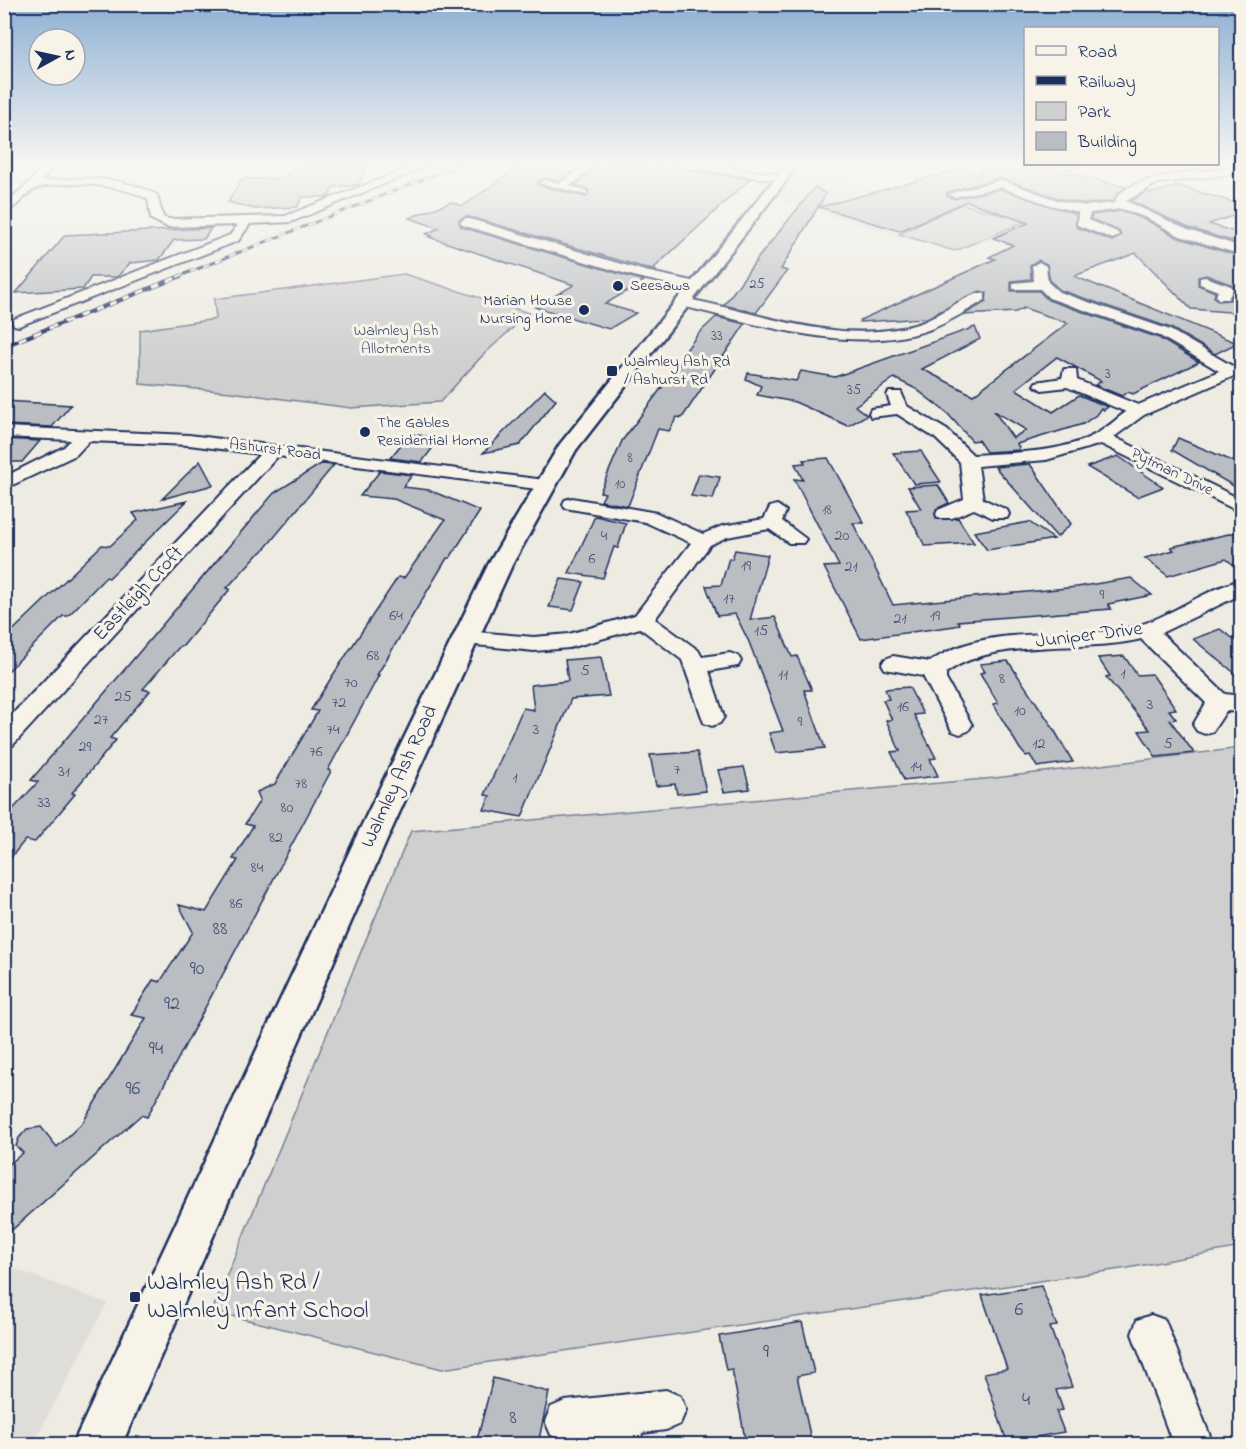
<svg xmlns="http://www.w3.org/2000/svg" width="1246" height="1449" font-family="'Indie Flower',sans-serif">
  <rect width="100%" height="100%" fill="#eeebe2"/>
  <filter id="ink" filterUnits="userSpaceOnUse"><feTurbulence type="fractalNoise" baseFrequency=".0167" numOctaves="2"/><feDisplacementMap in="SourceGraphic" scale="12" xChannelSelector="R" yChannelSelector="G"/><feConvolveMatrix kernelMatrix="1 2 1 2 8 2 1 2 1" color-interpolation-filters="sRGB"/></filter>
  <g filter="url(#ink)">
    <g fill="#deddd8">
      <path d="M799 169 890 194 904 186 1038 223 1019 230 1012 228 956 253 775 199Z"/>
      <path d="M4 1265 107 1303 33 1444H5Z"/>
    </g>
    <g fill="#cfcfcf" stroke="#757f96" stroke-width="1.5">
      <path d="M961 204 1026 221 955 251 899 234Z"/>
      <path d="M404 274 529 313 482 356 440 402 351 408 231 392 140 384V330L216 319 214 299Z"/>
      <path d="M1241 748V1247L1128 1268 442 1369 212 1311 411 831 995 778Z"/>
    </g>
    <g fill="#babdc2" stroke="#1b2f5e" stroke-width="1.5" fill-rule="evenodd">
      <path d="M522 164H583L560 181 545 178 537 182 538 185 586 197 589 190 575 185 600 164 661 167V164H673L680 169 750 179 654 268 656 271 467 216 459 220 461 227 644 281 605 304 636 313 609 329 535 307 574 285 429 237 432 236 426 234 439 228 409 218 451 202 463 206Z"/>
      <path d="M981 164H1080L1063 172 1126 187 1118 193 1114 201 1085 204 1058 198 1000 178 947 192V196L954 199 1000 189 1076 214V227L1112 241 1121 235 1119 231 1091 219 1092 215 1122 211 1146 220 1179 238 1242 257V313L1191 309 1136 253 1074 276 1237 343 1215 354 1171 328 1060 290 1050 281 1047 264 1038 260 1030 265 1031 279 1011 281V291H1039L1048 300 1159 338 1199 362 1133 394 1128 392 1122 396 1095 385 1101 381 1057 357 1016 389 1053 412 1079 395 1108 407 1104 410 1101 408 1096 415 1083 424 1017 444 1020 450 986 452 978 440 972 441 947 413 916 389 894 378 855 406 867 415 848 426 795 402 757 395 761 386 746 379 748 373 796 381 801 371 835 377 975 327 980 339 922 369 973 395 1068 323 1024 308 1016 312 963 315 986 302 987 293 980 291 927 318 860 322V320L995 259 989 257 1013 245 993 238 1028 223 967 201 900 231 819 207 961 169 979 175ZM1206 275 1233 285 1235 290 1230 300 1218 301 1214 297 1215 292 1198 285V277ZM994 411 1026 430 1013 438Z"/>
      <path d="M366 166 359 185 334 187 328 197H302L297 207 255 209 228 202 242 179 285 178 290 168Z"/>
      <path d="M1180 186 1242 205V213L1209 224 1242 234V244L1189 228 1131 201 1147 192 1152 193Z"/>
      <path d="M815 187 826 194 781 269 787 271 756 313 724 305 758 258Z"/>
      <path d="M211 228 204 239 174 240 159 260 130 263 117 277H91L83 289 16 293 65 235Z"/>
      <path d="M716 317 745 324 682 418 677 417 669 431 658 429 628 506 601 501 605 493 600 492 622 441 686 355 683 354 698 334Z"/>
      <path d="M545 390 556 400 520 445 483 453Z"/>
      <path d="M4 401 71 405 52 427 4 425Z"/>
      <path d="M410 434 440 438 422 462 390 458Z"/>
      <path d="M1178 438 1242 465V491L1172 450Z"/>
      <path d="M4 439 40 441 22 462H4Z"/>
      <path d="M921 451 925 458 941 482 914 484 893 453Z"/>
      <path d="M1118 456 1163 487 1137 497 1087 467Z"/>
      <path d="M828 458 864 523H853L893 605 1077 587 1131 578 1152 595 1108 604 1111 609 958 621 960 624 955 626 861 639 824 567 839 566 794 479 803 480 795 464 805 463 803 460Z"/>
      <path d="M200 461 213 485 162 499Z"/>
      <path d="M321 464 334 465 262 552 257 555 227 588 230 589 183 646H180L143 689 150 691 110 738 116 740 72 793 75 794 35 842 25 840 4 866V819L38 782 31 780 274 493Z"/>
      <path d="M1030 464 1071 524 1057 537 995 467Z"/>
      <path d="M380 471 412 475 403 487 429 490 480 511 450 558H447L377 675H379L328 770 331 771 147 1117 141 1115 4 1237V1168L23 1153 16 1146 19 1138 27 1129 41 1127 57 1147 83 1122 146 1018 131 1015 153 980 160 982 193 932 179 905 206 912 238 860 233 859 253 826 245 824 260 800 257 792 275 784 318 711 311 710 333 675 398 577 404 578 445 520 394 499 360 496Z"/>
      <path d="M699 474 720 477 713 499 691 496Z"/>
      <path d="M938 485 949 503 936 509V519L958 518 974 543 925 546 906 510 921 509 908 487Z"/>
      <path d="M187 501 109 578 106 577 68 616H63L4 675V639L102 545 110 546 138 520 133 513Z"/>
      <path d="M595 516 626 523 618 548 614 547 603 578 569 573Z"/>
      <path d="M1029 522 1054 539 987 550 974 532Z"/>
      <path d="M1242 531V571L1226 559 1168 576 1145 558 1174 550 1171 547Z"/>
      <path d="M735 550 768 555 750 620 775 617 792 657 797 656 812 690H804L825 748 776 753 769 733 783 731 749 642 735 614 717 616 706 586 721 585 729 558 732 559Z"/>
      <path d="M561 579 584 582 573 610 549 607Z"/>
      <path d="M1220 629 1242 645V679L1193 639Z"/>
      <path d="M1124 656 1137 675 1152 674 1176 709 1169 710 1176 719 1170 720 1194 753 1156 757 1139 731 1150 730 1106 677 1110 676 1098 658Z"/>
      <path d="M601 657 609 696 571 699 522 817 484 810 490 796 485 795 523 708 534 710 531 685 568 681 565 660Z"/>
      <path d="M1008 661 1050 723 1073 762 1037 767 1030 755 1026 756 1020 749 993 704 998 703 980 673 985 672 980 664Z"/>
      <path d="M909 687 923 714 914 715 936 758 930 759 938 776 904 780 891 752 900 751 886 720H892L883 700 889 699 885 689Z"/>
      <path d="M697 752 706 791 677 794 675 784 656 786 650 755Z"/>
      <path d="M744 767 750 789 724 792 718 770Z"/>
      <path d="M1041 1286 1057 1326 1050 1327 1072 1387 1056 1390 1063 1410 1056 1411 1064 1432 1007 1442 984 1373 1007 1369 982 1295Z"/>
      <path d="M802 1322 814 1373 797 1376 812 1444H746L732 1369 726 1370 719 1336Z"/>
      <path d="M493 1378 549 1392 538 1444H476Z"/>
    </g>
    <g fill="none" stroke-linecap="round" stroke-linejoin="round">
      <defs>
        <g id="minor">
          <path d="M44 164H54L42 181C82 178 120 175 157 195L163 217 168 219 285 216 419 164H433L291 222 250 224 238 241 19 326 14 325 12 322 14 319 230 235 238 225 167 227 151 219 148 199C121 185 67 179 38 188 25 192 17 209 4 213V204L29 183Z"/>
          <path d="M587 164H598L570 186 587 191V195L539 183 545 180 560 183Z"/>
          <path d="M675 164H701L782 175 787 178 782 181 680 167Z"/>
          <path d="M1224 164H1234L1238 171 1233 174 1158 183 1126 201 1188 230 1242 247V255L1180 236 1147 218 1122 209 1090 213 1088 220 1117 232 1119 235 1113 239 1077 225 1078 212 1050 205 1000 187 954 197 948 194 1001 180 1057 200 1085 206 1115 203C1119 176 1204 171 1226 169Z"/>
          <path d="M466 218 645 271 701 283 703 286 696 290 637 277 462 225 460 222Z"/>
          <path d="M1039 262 1046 266 1048 282 1059 292 1170 330 1234 367 1242 366V376H1234L1144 415 1114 437 1242 500V513L1101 444 1046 460 978 466 983 499 1007 510 1009 514 1007 518H993L974 509 952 518H938L936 514 938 510 964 499 960 462 935 438 897 414 871 417 869 413 871 409 891 406 887 395 889 392H901L907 406 947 430 973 455C1013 452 1060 454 1096 434 1107 428 1116 419 1126 412L1067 387 1042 390 1034 385 1036 382 1062 378 1064 369H1076L1077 380 1138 405 1219 371 1160 336 1049 298 1040 289H1013V283L1034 281 1032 266Z"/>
          <path d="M1205 277 1231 286 1233 289 1228 299H1218L1216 296 1218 291 1200 284V278Z"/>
          <path d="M980 293 985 294V300C966 311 948 323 928 330 854 356 752 323 678 305L676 302 683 298C757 312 838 346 914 325 938 319 957 299 980 293Z"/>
          <path d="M4 427 189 435 545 480 554 485 545 490 278 456 13 745 4 748V723L260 454 189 445 89 441 76 455 4 489V477L64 447 71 440 4 437Z"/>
          <path d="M572 498 657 513 703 534 722 526 764 519 770 507 777 505 786 511 782 521 806 539 803 543H789L769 529 727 537 710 545 655 619 698 650 702 657 730 653 738 656 741 661 738 666 709 671 724 717 720 723 712 726 704 723 682 660 640 628 569 648 534 651 456 643 453 638 456 633 464 631 534 637 569 634 635 615 691 543 645 522 565 508 563 504 565 500Z"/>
          <path d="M1242 580V594L1161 633 1225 694 1242 696V712L1226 711 1213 731 1205 734 1197 731 1193 725 1206 703 1141 639C1081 654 996 636 946 673V679L972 725 968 731 960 734 952 731 923 676 885 669 882 664 885 659 893 656 930 662C985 623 1060 640 1123 629 1166 622 1200 590 1242 580Z"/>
          <path d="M1151 1315 1165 1320 1213 1444H1173L1132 1334 1137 1320Z"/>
          <path d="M666 1390 680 1396 686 1410 680 1424 666 1430 642 1433 640 1444H600V1437L565 1441 551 1435 545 1421 551 1407 565 1401Z"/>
        </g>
        <path id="tertiary" d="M787 164H799L576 450 512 565 390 833 122 1444H73L358 833 488 565 560 444Z"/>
      </defs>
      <use href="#minor" stroke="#1b2f5e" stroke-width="4"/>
      <use href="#tertiary" stroke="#1b2f5e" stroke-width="5"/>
      <use href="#minor" fill="#f7f3e8" fill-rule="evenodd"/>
      <use href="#tertiary" fill="#f7f3e8" fill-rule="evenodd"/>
      <defs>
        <path id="rail-far1" d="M177 277 462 164"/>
        <path id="rail" d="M4 346 181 276"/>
      </defs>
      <use href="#rail-far1" stroke="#1b2f5e" stroke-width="3"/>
      <use href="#rail" stroke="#1b2f5e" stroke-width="4.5"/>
      <use href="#rail-far1" stroke="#f7f3e8" stroke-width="2" stroke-dasharray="7" stroke-linecap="butt"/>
      <use href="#rail" stroke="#f7f3e8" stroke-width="3" stroke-dasharray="8" stroke-linecap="butt"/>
    </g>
  </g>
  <linearGradient id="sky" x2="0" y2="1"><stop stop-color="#8db0d4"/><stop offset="0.45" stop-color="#f7f6f2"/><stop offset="1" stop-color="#f7f6f2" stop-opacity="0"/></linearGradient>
  <rect width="1246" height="367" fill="url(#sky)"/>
  <g fill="#1b2f5e" stroke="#f7f3e8" stroke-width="2">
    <circle cx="618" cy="286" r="6"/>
    <circle cx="584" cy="310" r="6"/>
    <rect x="606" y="365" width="12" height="12" rx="3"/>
    <circle cx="365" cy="432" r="6"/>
    <rect x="129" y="1291" width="12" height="12" rx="3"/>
  </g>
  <g text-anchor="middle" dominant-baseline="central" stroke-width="6" stroke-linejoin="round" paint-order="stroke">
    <g font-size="14" fill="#435277">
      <text x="757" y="284">25</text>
      <text x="717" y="336">33</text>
      <text x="1108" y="374">3</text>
      <text x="854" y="390">35</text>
      <text x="630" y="458">8</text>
      <text x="620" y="484">10</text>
      <text x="827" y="510">18</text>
    </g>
    <g font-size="16" fill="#1b2f5e" stroke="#f7f3e8" text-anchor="start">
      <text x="630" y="286">Seesaws</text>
      <text x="572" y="301" text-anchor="end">Marian House<tspan x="572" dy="18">Nursing Home</tspan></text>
      <text x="624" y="362">Walmley Ash Rd<tspan x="624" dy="18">/ Ashurst Rd</tspan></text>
      <text x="377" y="423">The Gables<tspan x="377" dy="18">Residential Home</tspan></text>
    </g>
    <g font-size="16" fill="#3f4f75" stroke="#f7f3e8">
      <text x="396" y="331">Walmley Ash<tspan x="396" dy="18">Allotments</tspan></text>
    </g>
    <g font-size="16" fill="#1b2f5e" stroke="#f7f3e8">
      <text transform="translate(275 450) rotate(7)">Ashurst Road</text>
      <text transform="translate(1172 472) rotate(26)">Pytman Drive</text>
    </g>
    <g font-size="16" fill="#435277">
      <text x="604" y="536">4</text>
      <text x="842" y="536">20</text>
      <text x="592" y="559">6</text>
      <text x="746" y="566">19</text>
      <text x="851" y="567">21</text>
      <text x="1102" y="595">9</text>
      <text x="729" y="599">17</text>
      <text x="396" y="616">64</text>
      <text x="935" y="616">19</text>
      <text x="900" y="619">21</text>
      <text x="761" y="631">15</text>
      <text x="373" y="656">68</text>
      <text x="585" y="671">5</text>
      <text x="1123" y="674">1</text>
      <text x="783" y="675">11</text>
      <text x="1002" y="679">8</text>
      <text x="351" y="683">70</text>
      <text x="123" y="697">25</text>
      <text x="339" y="703">72</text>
      <text x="1150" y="705">3</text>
      <text x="903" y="707">16</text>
      <text x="1020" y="711">10</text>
      <text x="101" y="720">27</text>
      <text x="800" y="722">9</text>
      <text x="333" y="730">74</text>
      <text x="536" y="730">3</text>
      <text x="1039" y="744">12</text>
      <text x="1168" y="744">5</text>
      <text x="85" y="747">29</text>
      <text x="316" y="752">76</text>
      <text x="916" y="767">14</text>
      <text x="677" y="770">7</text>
      <text x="64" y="772">31</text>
      <text x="515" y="778">1</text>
      <text x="301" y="784">78</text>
      <text x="44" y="803">33</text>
      <text x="287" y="808">80</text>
      <text x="276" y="838">82</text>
      <text x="257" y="868">84</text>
      <text x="236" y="904">86</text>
    </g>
    <g font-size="20" fill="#1b2f5e" stroke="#f7f3e8">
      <text transform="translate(139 594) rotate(-47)">Eastleigh Croft</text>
      <text transform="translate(1089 636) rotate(-7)">Juniper Drive</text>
      <text transform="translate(400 777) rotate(-65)">Walmley Ash Road</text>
    </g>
    <g font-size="20" fill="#435277">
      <text x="220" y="929">88</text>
      <text x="197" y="969">90</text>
      <text x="172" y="1004">92</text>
      <text x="156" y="1049">94</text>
      <text x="133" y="1089">96</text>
      <text x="1019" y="1310">6</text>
      <text x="766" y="1352">9</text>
      <text x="1026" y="1400">4</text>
      <text x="513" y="1418">8</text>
    </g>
    <g font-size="24" fill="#1b2f5e" stroke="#f7f3e8" text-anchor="start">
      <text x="147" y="1283">Walmley Ash Rd /<tspan x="147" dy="28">Walmley Infant School</tspan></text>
    </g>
  </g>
  <rect width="1246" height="1449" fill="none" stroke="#f7f3e8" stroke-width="24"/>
  <rect x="12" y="12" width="1222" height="1425" fill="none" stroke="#1b2f5e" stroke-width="2" filter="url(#ink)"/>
  <rect x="1024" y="27" width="195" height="138" fill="#f7f3e8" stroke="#9fa5b1" stroke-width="1.5"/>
  <rect x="1036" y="46" width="30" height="9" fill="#f7f3e8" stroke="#9fa5b1" stroke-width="1.5"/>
  <text x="1078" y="57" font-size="18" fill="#1b2f5e">Road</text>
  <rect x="1036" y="76" width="30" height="9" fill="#1b2f5e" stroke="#9fa5b1" stroke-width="1.5"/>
  <text x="1078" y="87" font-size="18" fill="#1b2f5e">Railway</text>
  <rect x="1036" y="102" width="30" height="18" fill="#cfcfcf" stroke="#9fa5b1" stroke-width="1.5"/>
  <text x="1078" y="117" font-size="18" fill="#1b2f5e">Park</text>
  <rect x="1036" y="132" width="30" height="18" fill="#babdc2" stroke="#9fa5b1" stroke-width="1.5"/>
  <text x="1078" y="147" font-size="18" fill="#1b2f5e">Building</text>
  <g transform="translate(57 57) rotate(82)"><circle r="28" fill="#f7f3e8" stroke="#9fa5b1" stroke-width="1.5"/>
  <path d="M0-4.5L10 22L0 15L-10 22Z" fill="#1b2f5e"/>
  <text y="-9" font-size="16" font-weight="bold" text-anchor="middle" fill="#1b2f5e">N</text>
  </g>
</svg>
